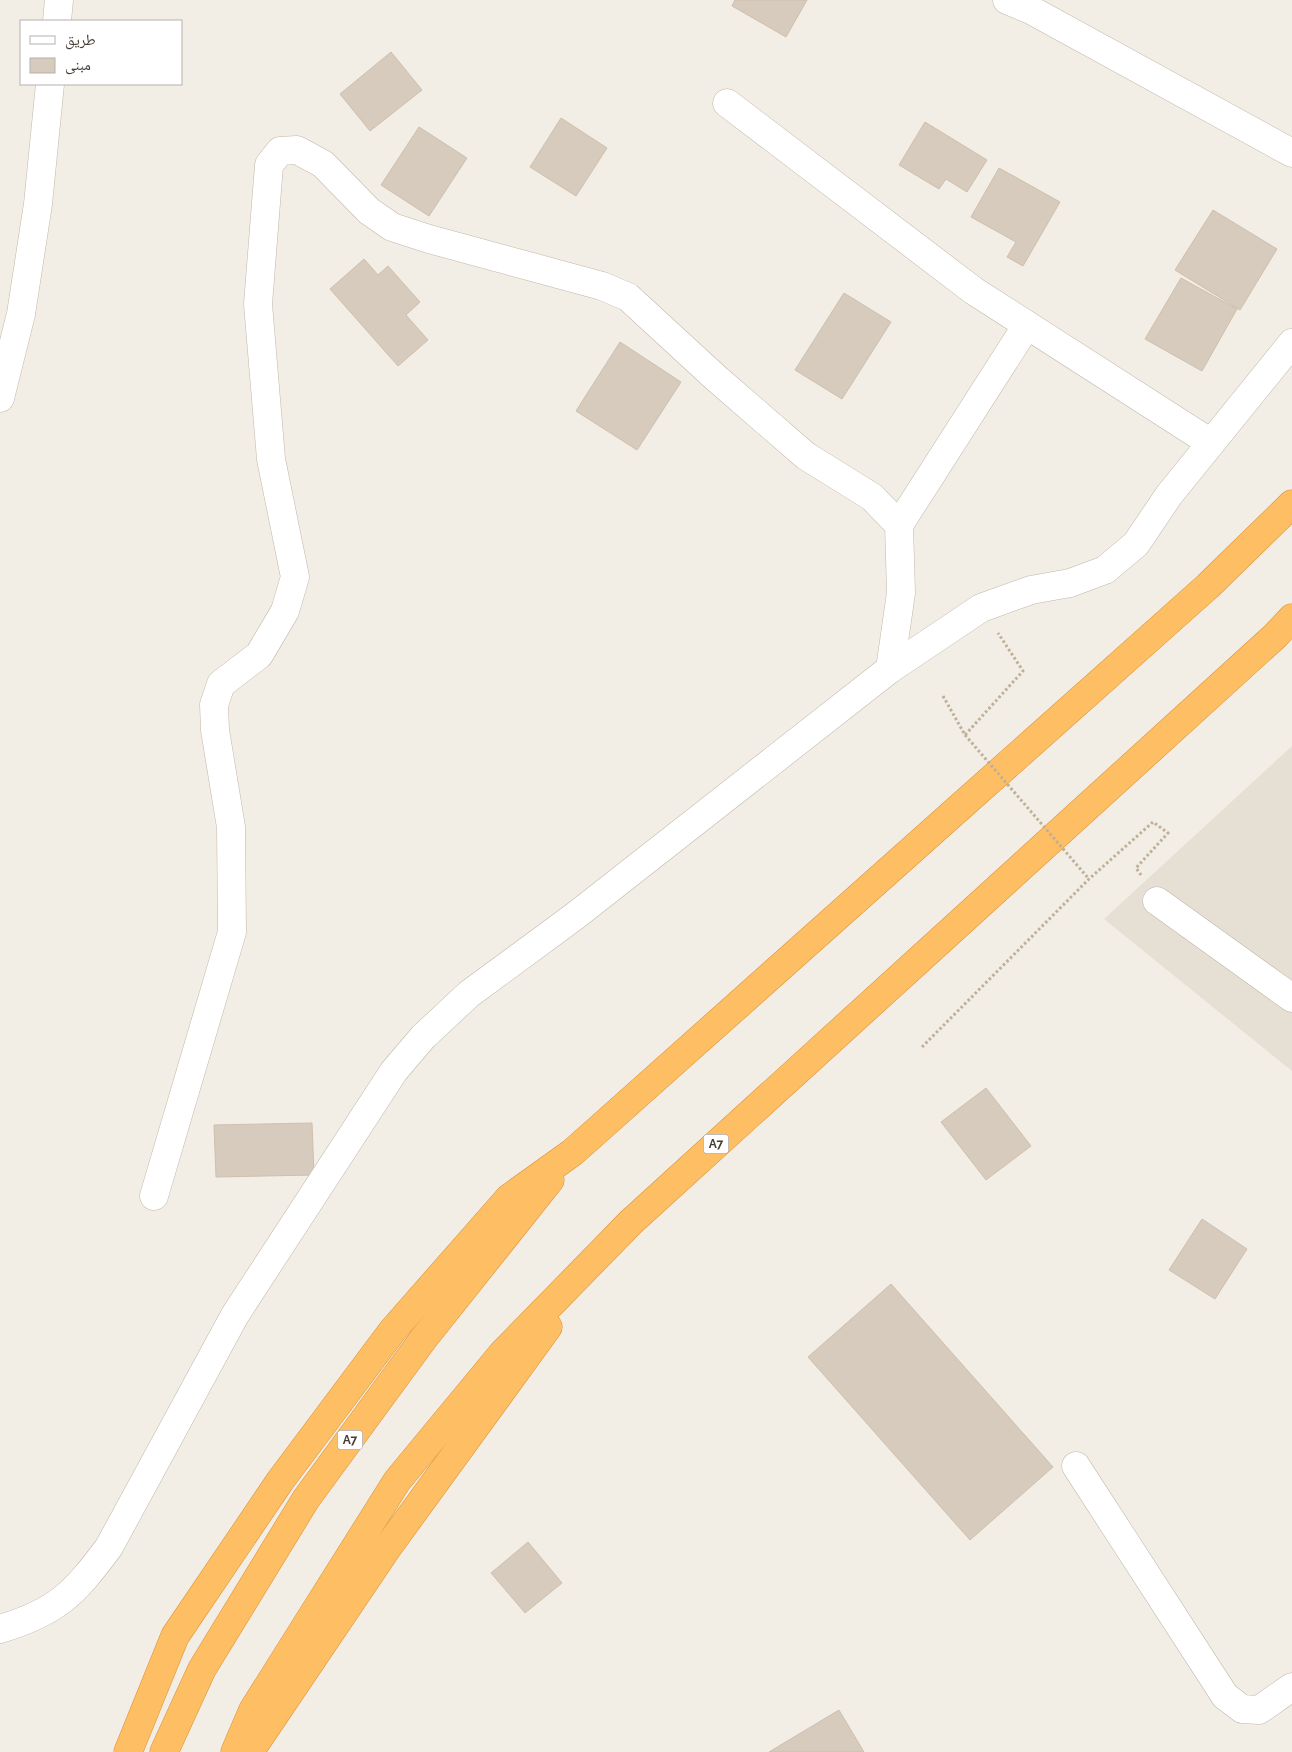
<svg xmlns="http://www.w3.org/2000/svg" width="1292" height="1752" font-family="Raleway,'Noto Naskh Arabic',sans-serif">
  <rect width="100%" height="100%" fill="#f2ede5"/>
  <path fill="#e6dfd3" d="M1292 746V1071L1104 919Z"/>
  <g fill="#d7cbbd" stroke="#cfbfad">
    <path d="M735 0H807L786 37 732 6Z"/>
    <path d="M391 52 422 90 370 131 340 94Z"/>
    <path d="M561 118 607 148 576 196 530 167Z"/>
    <path d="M925 122 987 160 967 192 946 179 939 189 899 165Z"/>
    <path d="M419 127 467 158 429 216 381 185Z"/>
    <path d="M999 168 1060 202 1023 266 1007 257 1016 242 971 217Z"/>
    <path d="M1213 210 1277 249 1240 310 1175 270Z"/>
    <path d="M364 259 378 275 388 266 420 302 406 315 428 340 398 366 330 289Z"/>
    <path d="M1181 278 1237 309 1202 371 1145 339Z"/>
    <path d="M844 293 891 322 842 399 795 370Z"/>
    <path d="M620 342 681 382 637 450 576 411Z"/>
    <path d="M986 1088 1031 1146 986 1180 941 1122Z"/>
    <path d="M312 1123 314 1175 216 1177 214 1125Z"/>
    <path d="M1202 1219 1247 1249 1215 1299 1169 1270Z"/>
    <path d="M891 1284 1053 1467 970 1540 808 1357Z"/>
    <path d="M528 1542 562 1583 525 1613 491 1573Z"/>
    <path d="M839 1710 864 1752H769Z"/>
  </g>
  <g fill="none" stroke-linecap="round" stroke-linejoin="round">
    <defs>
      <g id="minor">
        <path d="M1007 0 1031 10 1292 153"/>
        <path d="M57 21 59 0"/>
        <path d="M727 103 974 291 1211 443"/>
        <path d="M0 398 21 314 38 204 50 84"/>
        <path d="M899 525 1027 325"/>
        <path d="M1157 901 1292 998"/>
        <path d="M154 1196 232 932 231 827 215 730 214 705 221 684 259 655 285 611 295 577 271 459 258 304 269 165 280 151 297 150 323 164 369 211 392 227 429 239 602 286 628 297 716 378 806 456 872 497 899 525 901 593 890 669"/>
        <path d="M1076 1466 1225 1696 1242 1709 1259 1710 1292 1687"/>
        <path d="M0 1629C57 1612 74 1594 109 1547L235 1315 394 1071 423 1037 469 994 575 916 890 669 981 608 1031 590 1070 583 1105 570 1136 544 1169 495 1292 343"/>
      </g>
      <g id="highway">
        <path d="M255 1744 388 1547 548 1327"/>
        <path d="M128 1752 175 1636 280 1481 393 1330 509 1198 573 1152 1208 586 1292 504"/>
        <path d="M164 1752 202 1669 306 1499 424 1338 550 1180"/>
        <path d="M235 1752 253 1710 397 1481 502 1354 631 1222 1275 636 1292 618"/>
      </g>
    </defs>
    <use href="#minor" stroke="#c1b7aa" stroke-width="29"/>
    <use href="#highway" stroke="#dd9134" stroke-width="29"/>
    <g stroke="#bfaf98" stroke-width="3" stroke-dasharray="2.5 2.5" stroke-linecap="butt">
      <path d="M943 696 965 735 1023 671 998 633"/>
      <path d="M922 1047 1089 879 1153 822 1168 833 1136 868 1141 875"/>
    </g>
    <use href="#minor" stroke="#fff" stroke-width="28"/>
    <use href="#highway" stroke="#febe64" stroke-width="28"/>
    <path stroke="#bfaf98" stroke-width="3" stroke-dasharray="2.5 2.5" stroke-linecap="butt" d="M965 735 1089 879"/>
  </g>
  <g text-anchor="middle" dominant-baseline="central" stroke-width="4" stroke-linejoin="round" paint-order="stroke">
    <g fill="#fff" stroke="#7d7771" stroke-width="1">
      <rect x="703.5" y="1134.5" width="25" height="19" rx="4"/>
      <rect x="337.5" y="1430.5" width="25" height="19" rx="4"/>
    </g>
    <g font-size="12" font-weight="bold" fill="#453d34">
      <text x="716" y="1144">A7</text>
      <text x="350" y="1440">A7</text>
    </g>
  </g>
  <rect x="20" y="20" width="162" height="65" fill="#ffffff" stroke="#b5b1ae"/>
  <rect x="30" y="36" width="25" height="8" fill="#ffffff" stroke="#b5b1ae"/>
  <text x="65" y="45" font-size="15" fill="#453d34">طريق</text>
  <rect x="30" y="58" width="25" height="15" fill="#d7cbbd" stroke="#b5b1ae"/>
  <text x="65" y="70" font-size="15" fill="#453d34">مبنى</text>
</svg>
